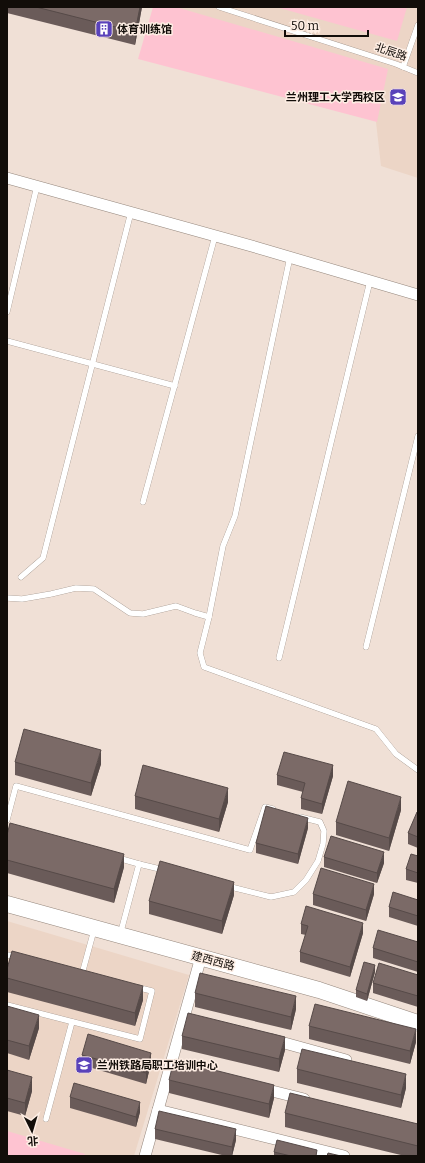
<svg xmlns="http://www.w3.org/2000/svg" width="425" height="1163" font-family="Bitter,'Noto Sans SC',serif">
  <rect width="100%" height="100%" fill="#f0e0d6"/>
  <g fill="#ecd5c6">
    <path d="M175 7H418V178L381 166 376 122 378 72Z"/>
    <path d="M7 921 189 975 134 1156H7Z"/>
  </g>
  <g fill="#fec3d1">
    <path d="M153 7H176L388 69 377 122 138 59Z"/>
    <path d="M276 7H407L397 41Z"/>
    <path d="M7 1131 85 1154 84 1156H7Z"/>
  </g>
  <g fill="none" stroke-linecap="round" stroke-linejoin="round">
    <defs>
      <g id="lane">
        <path d="M219 7 396 64 418 73"/>
        <path d="M403 67 418 25"/>
        <path d="M290 257 235 516 223 546 209 617 200 653 204 667 376 729 396 754 418 770"/>
        <path d="M7 312 37 186"/>
        <path d="M7 341 175 386"/>
        <path d="M143 502 215 236"/>
        <path d="M21 577 43 558 131 212"/>
        <path d="M7 598 22 599 51 594 76 588 94 589 130 613 143 614 176 606 195 613 209 617"/>
        <path d="M366 647 418 436"/>
        <path d="M279 658 370 281"/>
        <path d="M7 820 16 786 250 850 265 807 273 809"/>
        <path d="M118 858 139 864"/>
        <path d="M227 886 271 897 294 892 306 880 318 861 323 844 324 831 320 822 300 817"/>
        <path d="M120 935 139 864 164 870"/>
        <path d="M7 955 17 957"/>
        <path d="M82 974 94 930"/>
        <path d="M7 1005 140 1039 152 991 136 987"/>
        <path d="M46 1119 72 1022"/>
      </g>
      <g id="street">
        <path d="M7 178 255 247 418 295"/>
        <path d="M270 1039 346 1060"/>
        <path d="M260 1088 304 1099"/>
        <path d="M158 1110 344 1156"/>
        <path d="M145 1156 201 957"/>
      </g>
      <path id="secondary" d="M7 904 319 990 418 1023"/>
    </defs>
    <use href="#lane" stroke="#95877d" stroke-width="6"/>
    <use href="#street" stroke="#95877d" stroke-width="12"/>
    <use href="#secondary" stroke="#95877d" stroke-width="17"/>
    <use href="#lane" stroke="#fff" stroke-width="5.5"/>
    <use href="#street" stroke="#fff" stroke-width="11"/>
    <use href="#secondary" stroke="#fff" stroke-width="16"/>
  </g>
  <g fill="#6a5b59">
    <path d="M7 7H142L135 45 7 13Z"/>
    <path d="M15 762 101 764 91 796 15 775Z"/>
    <path d="M277 775 333 776 322 814 301 809V798L303 792 277 785Z"/>
    <path d="M135 796 228 802 219 832 135 809Z"/>
    <path d="M401 810 389 851 336 835V822Z"/>
    <path d="M418 812V848L408 844V833Z"/>
    <path d="M308 828 298 864 256 853V843Z"/>
    <path d="M7 835 124 867 114 903 7 873Z"/>
    <path d="M418 856V883L406 880V869Z"/>
    <path d="M324 857 384 863 377 883 324 867Z"/>
    <path d="M313 894H374L366 921 313 905Z"/>
    <path d="M234 895 222 934 149 914V901Z"/>
    <path d="M418 900V926L389 917V907Z"/>
    <path d="M301 924 363 933 350 977 300 962V952L306 935 301 934Z"/>
    <path d="M418 942V972L373 958V948Z"/>
    <path d="M7 969 143 1000 135 1026 7 992Z"/>
    <path d="M375 972 367 1001 356 997V990Z"/>
    <path d="M418 975V1007L373 993V983Z"/>
    <path d="M195 993 296 1009 291 1030 195 1007Z"/>
    <path d="M7 1006 39 1028 29 1060 7 1053Z"/>
    <path d="M309 1026 416 1042 410 1064 309 1039Z"/>
    <path d="M182 1036 285 1050 279 1072 182 1049Z"/>
    <path d="M82 1055 151 1063 146 1084 82 1065Z"/>
    <path d="M297 1069 406 1088 401 1108 297 1083Z"/>
    <path d="M7 1070 32 1091 25 1116 7 1111Z"/>
    <path d="M169 1080 274 1098 269 1118 169 1093Z"/>
    <path d="M70 1097 140 1112 136 1127 70 1108Z"/>
    <path d="M285 1113 418 1124V1156H405L285 1127Z"/>
    <path d="M155 1129 236 1140 232 1156H226L155 1139Z"/>
    <path d="M274 1152 317 1156H274Z"/>
  </g>
  <g fill="#564a48">
    <path d="M140 7H142L135 45V32Z"/>
    <path d="M101 750V764L91 796V783Z"/>
    <path d="M333 765V776L322 814V804Z"/>
    <path d="M228 788V802L219 832V819Z"/>
    <path d="M401 797V810L389 851V838Z"/>
    <path d="M308 818V828L298 864V854Z"/>
    <path d="M384 852V863L377 883V873Z"/>
    <path d="M124 854V867L114 903V889Z"/>
    <path d="M234 882V895L222 934V921Z"/>
    <path d="M374 884V894L366 921V910Z"/>
    <path d="M363 923V933L350 977V967Z"/>
    <path d="M375 965V972L367 1001V994Z"/>
    <path d="M143 986V1000L135 1026V1013Z"/>
    <path d="M296 996V1009L291 1030V1017Z"/>
    <path d="M39 1015V1028L29 1060V1046Z"/>
    <path d="M416 1029V1042L410 1064V1051Z"/>
    <path d="M285 1037V1050L279 1072V1059Z"/>
    <path d="M151 1053V1063L146 1084V1073Z"/>
    <path d="M406 1074V1088L401 1108V1095Z"/>
    <path d="M32 1077V1091L25 1116V1103Z"/>
    <path d="M274 1085V1098L269 1118V1104Z"/>
    <path d="M140 1102V1112L136 1127V1117Z"/>
    <path d="M236 1129V1140L232 1156V1147Z"/>
  </g>
  <g fill="#7b6a67" stroke="#564a48">
    <path d="M36 7H140L135 32Z"/>
    <path d="M24 729 101 750 91 783 15 762Z"/>
    <path d="M284 752 333 765 322 804 301 798 305 783 277 775Z"/>
    <path d="M143 765 228 788 219 819 135 796Z"/>
    <path d="M348 781 401 797 389 838 336 822Z"/>
    <path d="M266 806 308 818 298 854 256 843Z"/>
    <path d="M417 812H418V837L408 833Z"/>
    <path d="M10 823 124 854 114 889 7 860V835Z"/>
    <path d="M331 836 384 852 377 873 324 857Z"/>
    <path d="M411 854 418 856V873L406 869Z"/>
    <path d="M160 861 234 882 222 921 149 901Z"/>
    <path d="M321 868 374 884 366 910 313 894Z"/>
    <path d="M393 892 418 900V916L389 907Z"/>
    <path d="M306 906 363 923 350 967 300 952 308 926 301 924Z"/>
    <path d="M378 930 418 942V962L373 948Z"/>
    <path d="M12 951 143 986 135 1013 7 978V969Z"/>
    <path d="M364 962 375 965 367 994 356 990Z"/>
    <path d="M379 963 418 975V996L373 983Z"/>
    <path d="M200 973 296 996 291 1017 195 993Z"/>
    <path d="M315 1004 416 1029 410 1051 309 1026Z"/>
    <path d="M7 1006 39 1015 29 1046 7 1040Z"/>
    <path d="M188 1013 285 1037 279 1059 182 1036Z"/>
    <path d="M88 1034 151 1053 146 1073 82 1055Z"/>
    <path d="M302 1049 406 1074 401 1095 297 1069Z"/>
    <path d="M174 1060 274 1085 269 1104 169 1080Z"/>
    <path d="M7 1070 32 1077 25 1103 7 1098Z"/>
    <path d="M74 1083 140 1102 136 1117 70 1097Z"/>
    <path d="M290 1093 418 1124V1146L285 1113Z"/>
    <path d="M159 1111 236 1129 232 1147 155 1129Z"/>
    <path d="M277 1140 317 1150 316 1156H291L274 1152Z"/>
    <path d="M328 1153 341 1156H327Z"/>
  </g>
  <defs>
    <symbol id="building-square" viewBox="-11 -11 22 22"><rect x="-9" y="-9" width="18" height="18" rx="4" fill="#5942ba" stroke="#fdede3"/><path d="M-4-6H4V6H1V3H-1V6H-4ZM-2.5-4.3h1.7v1.8h-1.7ZM.8-4.3h1.7v1.8H.8ZM-2.5-1h1.7V.8h-1.7ZM.8-1h1.7V.8H.8Z" fill="#fff"/></symbol>
    <symbol id="university-square" viewBox="-11 -11 22 22"><rect x="-9" y="-9" width="18" height="18" rx="4" fill="#5942ba" stroke="#fdede3"/><path d="M0-5L7-2L0 1L-7-2ZM-4 1L0 2.5L4 1V4Q0 6-4 4Z" fill="#fff"/></symbol>
  </defs>
  <g fill-rule="evenodd">
    <use href="#building-square" x="94" y="19" width="20" height="20"/>
    <use href="#university-square" x="388" y="87" width="20" height="20"/>
    <use href="#university-square" x="74" y="1055" width="20" height="20"/>
  </g>
  <g text-anchor="middle" dominant-baseline="central" stroke-width="3" stroke-linejoin="round" paint-order="stroke">
    <g font-size="11" font-weight="bold" fill="#120d09" stroke="#fdede3" text-anchor="start">
      <text x="117" y="29">体育训练馆</text>
      <text x="385" y="97" text-anchor="end">兰州理工大学西校区</text>
      <text x="97" y="1065">兰州铁路局职工培训中心</text>
    </g>
    <g font-size="11" fill="#120d09" stroke="#fdede3">
      <text transform="translate(391 52) rotate(19)">北辰路</text>
      <text transform="translate(213 961) rotate(15)">建西西路</text>
    </g>
  </g>
  <rect width="425" height="1163" fill="none" stroke="#120d09" stroke-width="16"/>
  <g transform="translate(32 1131) rotate(175)" stroke="#fdede3" stroke-width="3" paint-order="stroke">
  <path d="M0-3L7 15L0 10L-7 15Z" fill="#120d09"/>
  <text y="-6" font-size="11" font-weight="bold" text-anchor="middle" fill="#120d09">北</text>
  </g>
  <path d="M285 30v6h83v-6" fill="none" stroke="#120d09" stroke-width="2"/>
  <text x="291" y="30" font-size="12" fill="#120d09" stroke="#fdede3" stroke-width="3" paint-order="stroke">50 m</text>
</svg>
